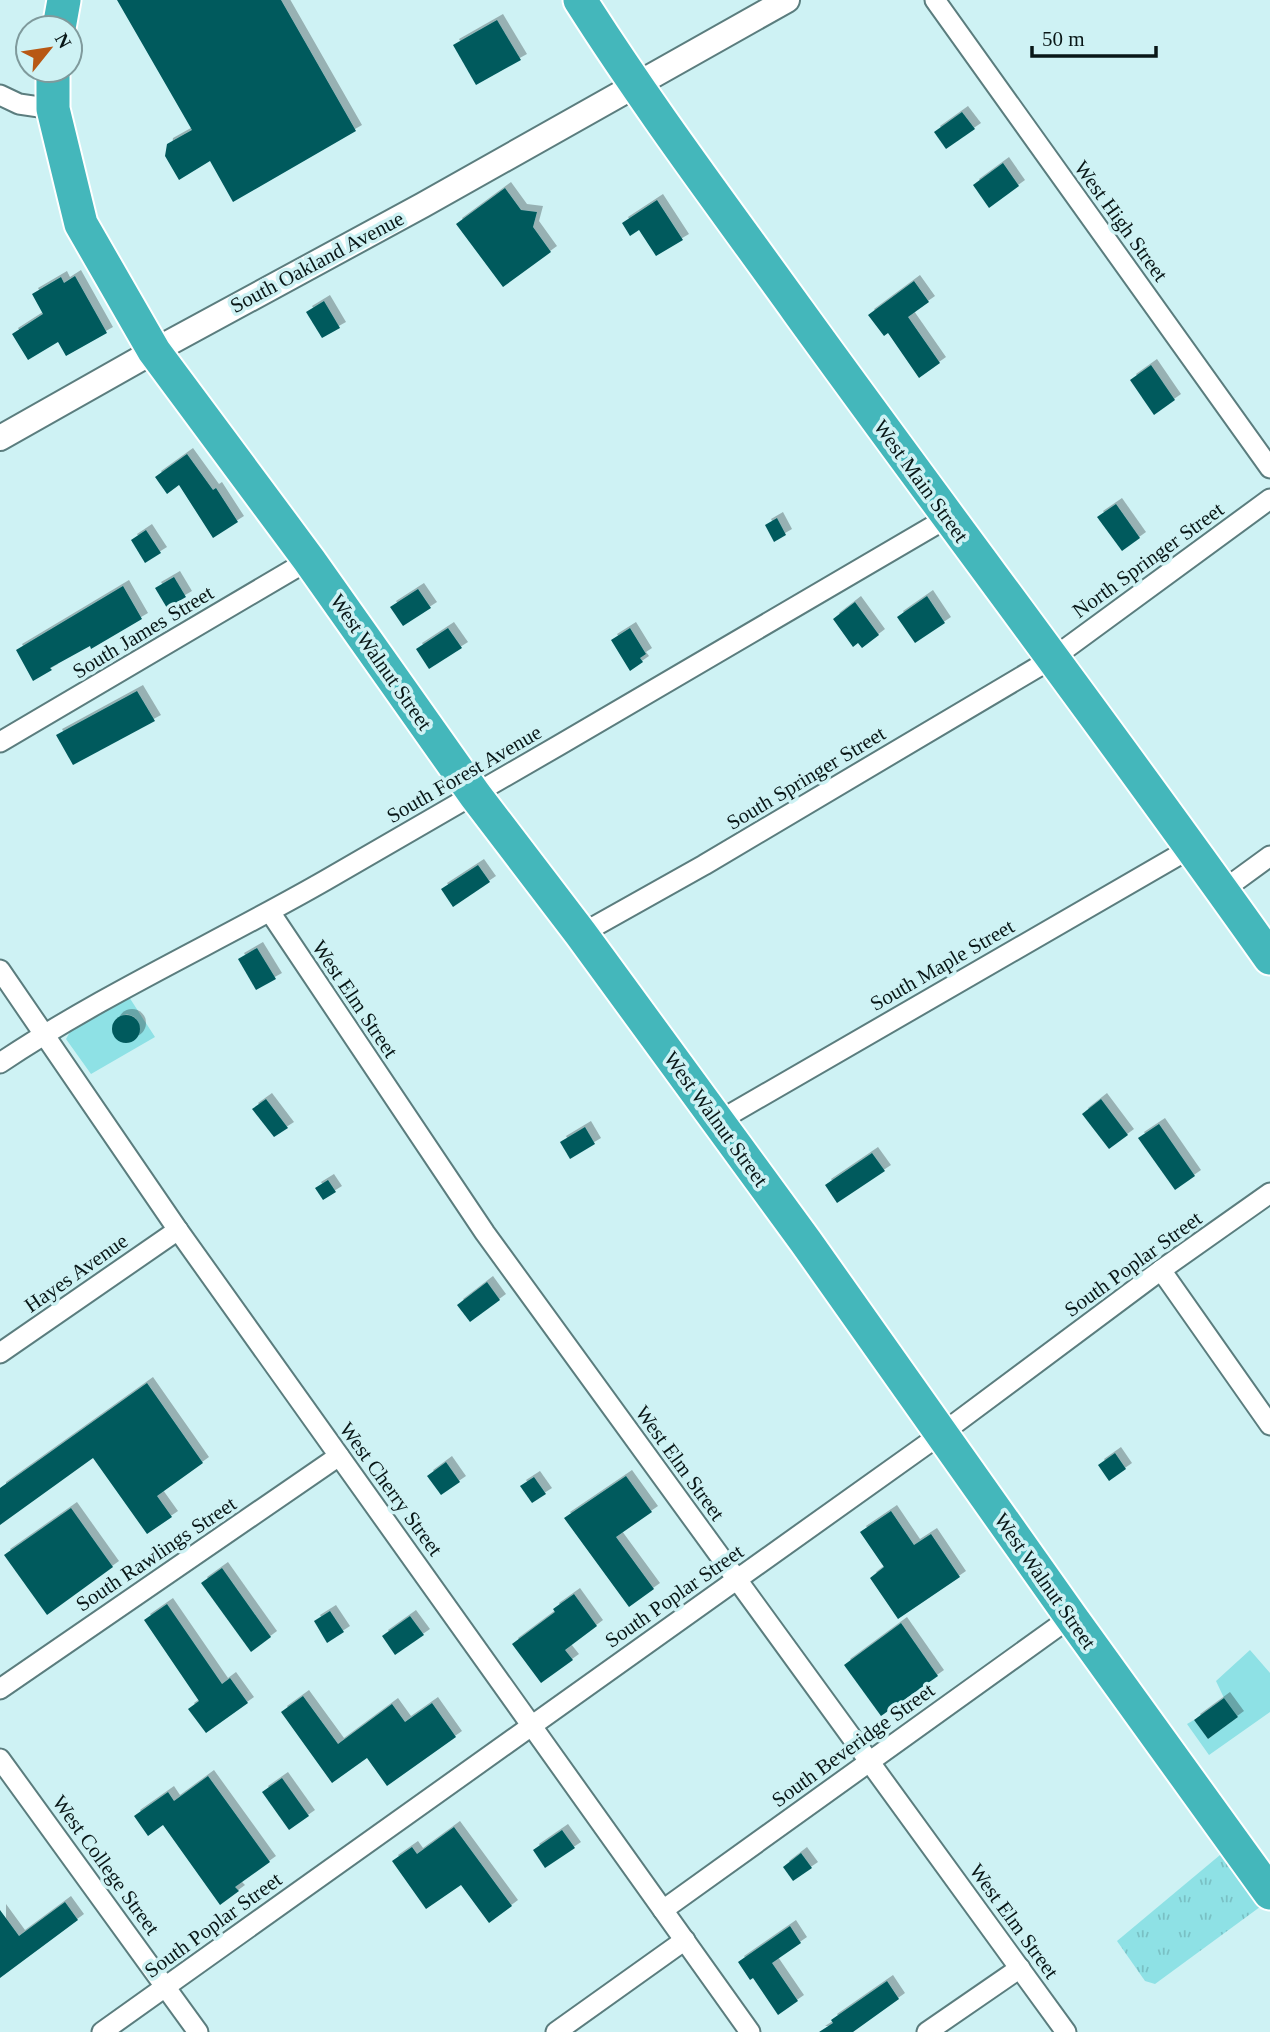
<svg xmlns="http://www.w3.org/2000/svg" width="1270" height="2032" font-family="'Times New Roman',serif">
  <defs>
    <pattern id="park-tufts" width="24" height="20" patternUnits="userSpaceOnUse" patternTransform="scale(1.75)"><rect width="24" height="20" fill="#8ee1e5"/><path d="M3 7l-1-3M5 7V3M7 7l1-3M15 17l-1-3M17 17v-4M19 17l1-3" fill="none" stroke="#79c0c4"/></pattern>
    <filter id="shadow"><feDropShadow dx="6" dy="-6" stdDeviation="0" flood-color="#0004"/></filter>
  </defs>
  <rect width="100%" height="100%" fill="#cef2f4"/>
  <g fill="#8ee1e5" fill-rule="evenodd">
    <path d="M129 997 155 1037 91 1074 66 1039 71 1030ZM127 1014 135 1017 140 1028 137 1038 128 1043 116 1038 112 1030 117 1018Z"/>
    <path d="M1250 1650 1270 1673V1712L1209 1755 1187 1724 1194 1720 1208 1739 1238 1717 1224 1698 1216 1681Z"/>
  </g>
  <path fill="url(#park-tufts)" d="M1226 1850 1264 1904 1155 1984 1145 1981 1117 1941Z"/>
  <g fill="#065a5d" filter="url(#shadow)">
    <path d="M117 0H281L356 131 233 202 210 161 179 180 165 156 167 144 192 130Z"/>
    <path d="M497 20 521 60 476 85 453 45Z"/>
    <path d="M962 112 975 129 946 149 934 132Z"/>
    <path d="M1003 163 1019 186 989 208 973 185Z"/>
    <path d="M505 188 521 210 537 212 533 227 551 252 503 287 456 224Z"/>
    <path d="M657 200 683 240 656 256 639 230 630 236 622 223Z"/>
    <path d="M75 276 107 333 66 356 58 342 28 360 12 334 43 314 32 294 61 277 64 283Z"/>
    <path d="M914 281 929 302 908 317 940 363 919 378 888 333 884 336 868 315Z"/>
    <path d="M324 301 340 328 322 338 306 312Z"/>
    <path d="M1151 365 1175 400 1154 415 1130 380Z"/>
    <path d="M187 454 213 490 216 488 238 522 213 538 179 485 167 494 155 477Z"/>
    <path d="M1116 504 1140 538 1122 551 1097 517Z"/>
    <path d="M777 518 786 535 774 542 765 525Z"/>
    <path d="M146 530 161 553 145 563 131 540Z"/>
    <path d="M174 577 186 597 167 608 155 588Z"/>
    <path d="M123 586 142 619 91 649 90 646 50 668 52 670 33 681 16 650Z"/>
    <path d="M418 589 431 608 403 626 390 607Z"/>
    <path d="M927 596 945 623 915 643 897 617Z"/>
    <path d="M855 602 879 635 862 648 858 643 853 647 833 619Z"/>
    <path d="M448 628 462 648 429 669 416 649Z"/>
    <path d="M630 628 646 654 640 658 643 662 630 671 611 640Z"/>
    <path d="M137 691 155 721 73 765 56 735Z"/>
    <path d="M478 865 490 882 453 907 441 889Z"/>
    <path d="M257 948 276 979 256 990 238 959Z"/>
    <circle cx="126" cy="1029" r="14"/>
    <path d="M266 1099 288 1128 274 1137 252 1109Z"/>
    <path d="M1101 1099 1128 1135 1109 1149 1082 1114Z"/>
    <path d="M1159 1124 1195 1176 1175 1190 1138 1138Z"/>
    <path d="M585 1127 595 1144 570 1159 560 1142Z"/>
    <path d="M872 1153 885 1171 837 1203 825 1185Z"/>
    <path d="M328 1180 336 1192 323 1200 315 1188Z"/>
    <path d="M487 1282 500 1300 470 1322 457 1305Z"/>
    <path d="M147 1383 203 1463 157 1496 172 1517 147 1534 93 1458 0 1525V1488Z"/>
    <path d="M1115 1453 1126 1469 1109 1481 1098 1465Z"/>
    <path d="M446 1462 460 1482 441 1495 427 1476Z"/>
    <path d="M626 1476 652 1512 616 1537 654 1589 629 1607 564 1518Z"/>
    <path d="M534 1477 546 1494 532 1503 520 1486Z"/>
    <path d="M71 1508 113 1567 47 1615 4 1555Z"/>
    <path d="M891 1511 914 1545 931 1534 960 1577 898 1619 870 1578 884 1567 860 1532Z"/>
    <path d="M222 1568 271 1637 251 1652 201 1583Z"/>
    <path d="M574 1594 597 1626 565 1650 573 1660 541 1683 512 1644 555 1612 553 1609Z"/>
    <path d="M167 1604 222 1684 230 1678 248 1703 206 1733 188 1709 199 1701 144 1620Z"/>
    <path d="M330 1611 344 1632 327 1643 314 1621Z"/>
    <path d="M410 1616 424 1635 395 1655 382 1636Z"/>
    <path d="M901 1623 938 1676 881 1716 844 1665Z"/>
    <path d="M303 1696 338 1744 392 1704 405 1722 432 1703 456 1737 387 1786 367 1758 332 1783 281 1712Z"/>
    <path d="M1224 1698 1238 1717 1208 1739 1194 1720Z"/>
    <path d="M208 1776 270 1862 235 1887 239 1891 220 1905 163 1825 148 1836 134 1816 168 1792 174 1801Z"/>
    <path d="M282 1778 309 1816 289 1830 262 1792Z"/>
    <path d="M454 1827 512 1906 489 1923 461 1885 426 1909 392 1861 412 1847 417 1854Z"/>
    <path d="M562 1830 575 1848 545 1868 533 1850Z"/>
    <path d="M801 1853 812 1868 793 1881 783 1867Z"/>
    <path d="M65 1902 78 1920 0 1978V1910L19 1936Z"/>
    <path d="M790 1926 801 1943 772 1963 798 2001 778 2015 753 1978 750 1980 738 1962Z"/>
    <path d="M887 1981 899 1999 853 2032H819L833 2023 831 2020Z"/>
  </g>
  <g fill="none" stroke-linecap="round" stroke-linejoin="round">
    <defs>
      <g id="minor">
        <path d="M935 0 1270 468"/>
        <path d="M0 95 19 104 53 109"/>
        <path d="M0 742 309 560"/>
        <path d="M1222 891 1270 856"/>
        <path d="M270 912 485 1233 1066 2032"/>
        <path d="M581 934 704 865 1053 658 1270 499"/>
        <path d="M0 970 178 1230 750 2032"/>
        <path d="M0 1063C103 994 218 942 326 880 534 761 740 639 947 518"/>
        <path d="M717 1122 1191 848"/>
        <path d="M1161 1270 1270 1425"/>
        <path d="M0 1353 178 1230"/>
        <path d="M0 1689 339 1456"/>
        <path d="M0 1759 198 2032"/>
        <path d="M663 1910 1071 1617"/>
        <path d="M102 2032 941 1434 1161 1270 1270 1193"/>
        <path d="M556 2032 685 1940"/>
        <path d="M927 2032 1020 1968"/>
      </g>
      <path id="tertiary" d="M0 438 154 351 423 205 787 0"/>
      <g id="trunk">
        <path d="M580 0C648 107 724 208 798 311 954 527 1116 740 1270 958"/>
        <path d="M59 28 64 0"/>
        <path d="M53 70V109L81 224 154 351 309 560 475 795 581 934 806 1242 1071 1617 1270 1893"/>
      </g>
    </defs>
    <use href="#minor" stroke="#5b7d7e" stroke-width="23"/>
    <use href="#tertiary" stroke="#5b7d7e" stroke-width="28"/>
    <use href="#trunk" stroke="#fff" stroke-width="37"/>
    <use href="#minor" stroke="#fff" stroke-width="19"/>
    <use href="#tertiary" stroke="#fff" stroke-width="24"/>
    <use href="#trunk" stroke="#44b7bb" stroke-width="33"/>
  </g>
  <g text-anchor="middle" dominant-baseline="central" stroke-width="7" stroke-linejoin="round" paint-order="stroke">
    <g font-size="21" fill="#091717" stroke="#cef2f4">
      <text transform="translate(1121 221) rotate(54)">West High Street</text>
      <text transform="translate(317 262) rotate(-28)">South Oakland Avenue</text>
      <text transform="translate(921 481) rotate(54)">West Main Street</text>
      <text transform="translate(1148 560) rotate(-36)">North Springer Street</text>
      <text transform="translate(143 632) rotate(-31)">South James Street</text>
      <text transform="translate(381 662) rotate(55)">West Walnut Street</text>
      <text transform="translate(464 774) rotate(-30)">South Forest Avenue</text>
      <text transform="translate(806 778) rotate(-31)">South Springer Street</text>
      <text transform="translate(942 965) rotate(-30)">South Maple Street</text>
      <text transform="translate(355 999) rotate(56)">West Elm Street</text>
      <text transform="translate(716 1119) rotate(54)">West Walnut Street</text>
      <text transform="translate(1133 1264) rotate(-36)">South Poplar Street</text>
      <text transform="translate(76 1273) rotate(-35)">Hayes Avenue</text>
      <text transform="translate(680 1463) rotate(54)">West Elm Street</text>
      <text transform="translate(391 1489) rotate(54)">West Cherry Street</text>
      <text transform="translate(156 1554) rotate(-34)">South Rawlings Street</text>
      <text transform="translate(1045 1581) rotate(55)">West Walnut Street</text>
      <text transform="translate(674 1596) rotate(-35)">South Poplar Street</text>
      <text transform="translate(853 1745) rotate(-36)">South Beveridge Street</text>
      <text transform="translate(106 1865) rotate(54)">West College Street</text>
      <text transform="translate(1014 1921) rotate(54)">West Elm Street</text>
      <text transform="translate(213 1925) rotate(-36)">South Poplar Street</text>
    </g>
  </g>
  <g transform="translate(49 49) rotate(60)"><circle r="33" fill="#cef2f4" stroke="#7f9a9c" stroke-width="2"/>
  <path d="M0-5L12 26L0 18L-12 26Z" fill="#b85814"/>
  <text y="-10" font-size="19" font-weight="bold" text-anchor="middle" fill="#091717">N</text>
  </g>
  <path d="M1032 46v10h124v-10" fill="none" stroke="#091717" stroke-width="3.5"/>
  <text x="1042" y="46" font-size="21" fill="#091717" stroke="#cef2f4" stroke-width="5" paint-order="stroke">50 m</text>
</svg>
